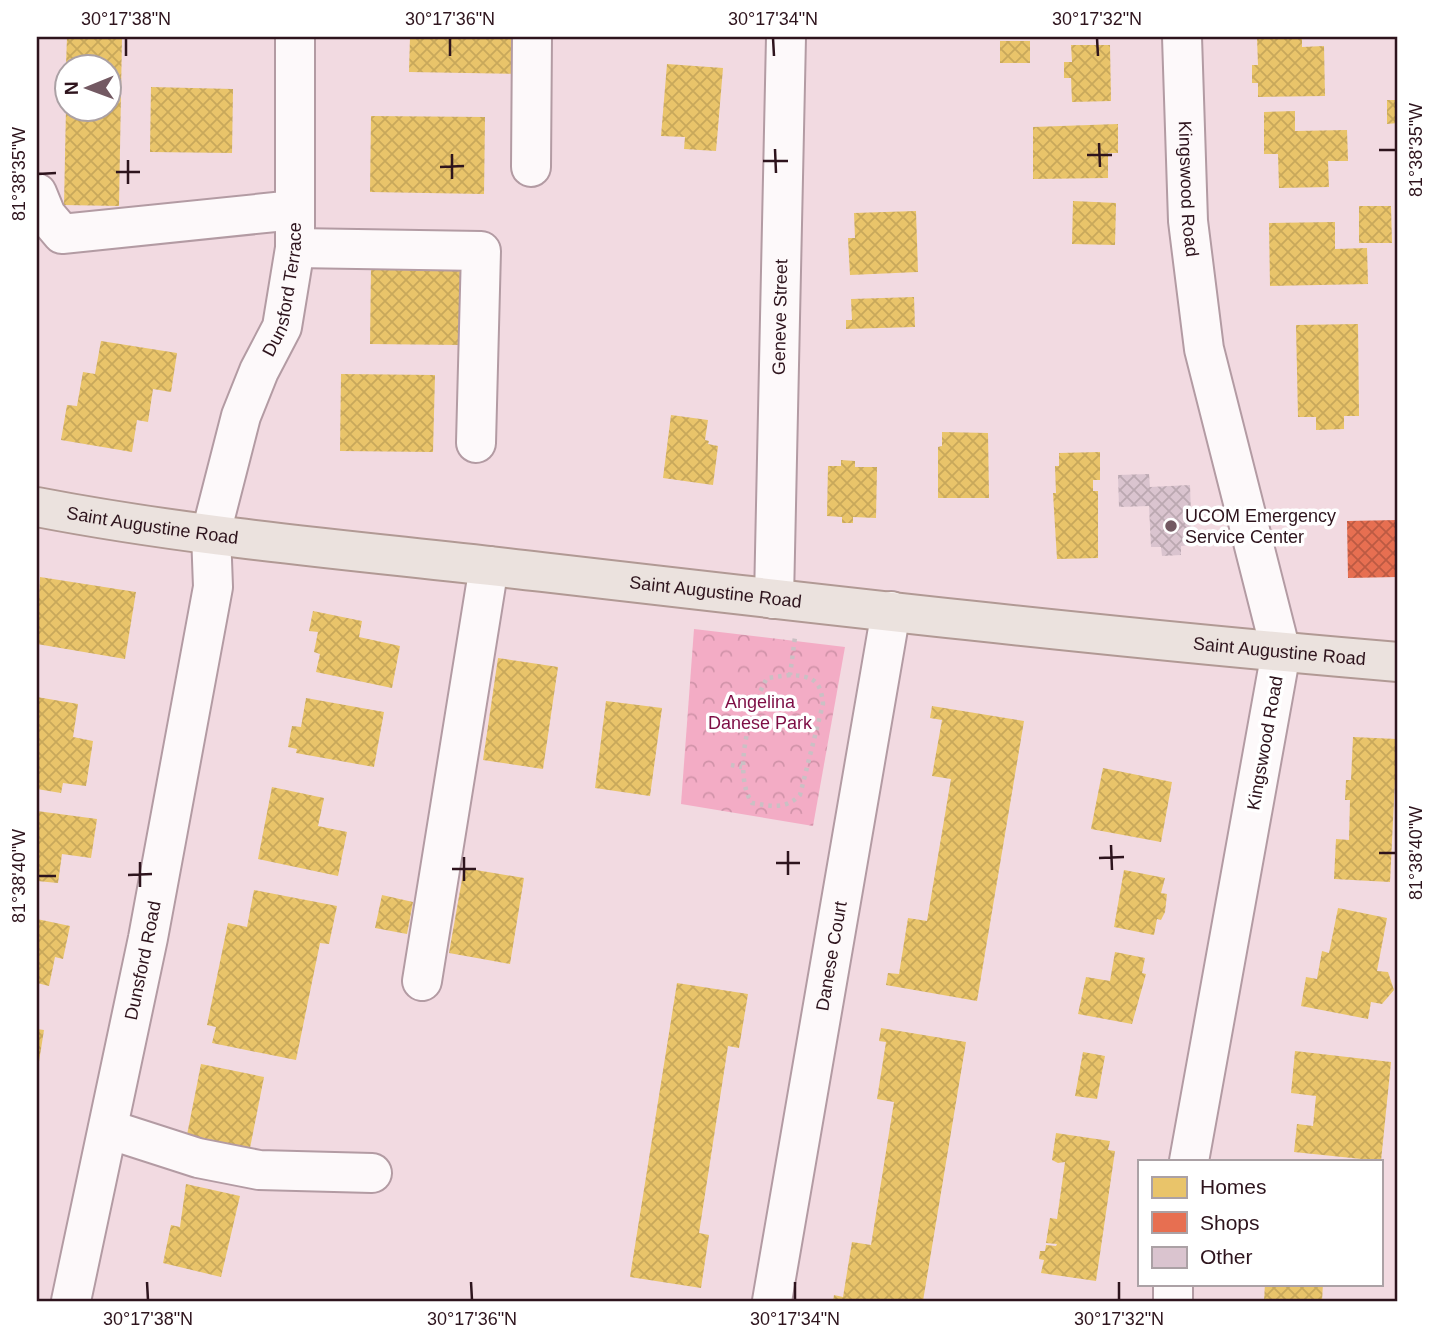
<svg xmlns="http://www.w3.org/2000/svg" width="1435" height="1338" font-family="Arial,sans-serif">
  <defs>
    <pattern id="park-crowns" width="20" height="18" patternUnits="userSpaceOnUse" patternTransform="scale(1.75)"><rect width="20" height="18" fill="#f3acc5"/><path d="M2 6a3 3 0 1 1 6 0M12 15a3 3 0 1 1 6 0" fill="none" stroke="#d193a9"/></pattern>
    <pattern id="homes-cross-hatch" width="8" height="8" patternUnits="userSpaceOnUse" patternTransform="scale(1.75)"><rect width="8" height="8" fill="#e9c46a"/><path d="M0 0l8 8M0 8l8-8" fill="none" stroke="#c8a85b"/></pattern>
    <pattern id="shops-cross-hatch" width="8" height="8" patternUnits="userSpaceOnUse" patternTransform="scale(1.75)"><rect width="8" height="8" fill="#e76f51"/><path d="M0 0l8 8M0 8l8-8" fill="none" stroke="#bc5a43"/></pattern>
    <pattern id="building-cross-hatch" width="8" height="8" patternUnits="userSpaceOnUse" patternTransform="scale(1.75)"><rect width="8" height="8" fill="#dac4cf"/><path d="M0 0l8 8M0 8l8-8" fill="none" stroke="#bba8b1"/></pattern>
  </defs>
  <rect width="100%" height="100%" fill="#f2dae1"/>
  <path fill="url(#park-crowns)" d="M694 629 845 647 813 826 681 804Z"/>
  <g fill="url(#homes-cross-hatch)">
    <path d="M67 37H122L119 206 64 205 66 108H108V66H66Z"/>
    <path d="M410 37H524L523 74 409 72Z"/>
    <path d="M1257 37H1302V47L1324 46 1325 96 1258 97V83H1252V65H1258Z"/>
    <rect x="1000" y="41" width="30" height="22"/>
    <path d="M1071 45H1110L1111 101 1072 102 1071 78H1064V62H1072Z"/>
    <path d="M667 64 723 68 716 151 684 149 685 137 661 136Z"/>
    <path d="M151 87 233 89 232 153 150 152Z"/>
    <path d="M1387 100H1398V123L1387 124Z"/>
    <path d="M1295 111V131L1347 130 1348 161H1328L1329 187 1279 188 1278 154H1264V112Z"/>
    <path d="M371 116 485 117 484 194 370 192Z"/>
    <path d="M1118 124V153H1108V178L1033 179V127Z"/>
    <path d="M1073 201 1116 203 1115 245 1072 244Z"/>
    <path d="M1359 206H1391L1392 243H1359Z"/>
    <path d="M916 211 918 272 850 275 848 238H855L854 213Z"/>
    <path d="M1335 222V249L1367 248 1368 284 1270 286 1269 223Z"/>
    <path d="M371 266 464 268 463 345 370 344Z"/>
    <path d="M914 297 915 327 846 329V320H852L851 299Z"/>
    <path d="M1358 324 1359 416H1344V429L1316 430V417H1298L1296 325Z"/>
    <path d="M101 341 177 353 171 392 153 389 148 422 137 420 132 452 61 440 67 405 77 406 83 372 95 374Z"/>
    <path d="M341 374 435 375 433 452 340 451Z"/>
    <path d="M671 415 708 420 705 440 709 441 708 444 718 446 713 485 663 478Z"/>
    <path d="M942 432 988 433 989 498H938V447L942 446Z"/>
    <path d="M1100 452V480H1093V491H1098V558L1057 559 1053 493H1056L1055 466H1059V453Z"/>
    <path d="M841 460 855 461V467H877L876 518 853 517V523H842V517L827 516 828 466H841Z"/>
    <path d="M40 577 136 592 125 659 37 644Z"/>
    <path d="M313 611 362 621 359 637 400 646 392 688 316 672 320 654 314 652 318 632 309 631Z"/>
    <path d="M498 658 558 667 543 769 483 760Z"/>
    <path d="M37 697 78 704 73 737 93 741 86 786 63 783 61 793 37 789Z"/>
    <path d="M306 698 384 712 374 767 296 753 297 749 288 747 292 726 301 727Z"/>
    <path d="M606 701 662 708 650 796 595 788Z"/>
    <path d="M932 706 1024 721 977 1001 886 985 888 973 899 974 908 918 927 921 951 779 932 776 942 720 930 718Z"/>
    <path d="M1353 737 1397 739 1390 882 1334 879 1336 839 1349 840 1350 800H1345L1346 780H1351Z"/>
    <path d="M1103 768 1172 782 1161 842 1091 829Z"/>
    <path d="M272 787 324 798 318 826 347 832 338 876 258 859Z"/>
    <path d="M37 811 97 819 91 858 62 854 58 883 37 881Z"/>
    <path d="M464 868 524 878 510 964 449 953Z"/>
    <path d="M1124 870 1165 878 1161 893 1167 894 1165 912 1161 920 1157 919 1154 935 1114 927Z"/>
    <path d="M254 890 337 906 329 944 320 943 296 1060 212 1043 216 1027 207 1025 228 923 247 927Z"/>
    <path d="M382 895 413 902 407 934 375 928Z"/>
    <path d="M1338 908 1387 918 1377 971 1388 972 1394 990 1382 1004 1371 1002 1368 1019 1301 1006 1306 977 1317 979 1322 951 1329 953Z"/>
    <path d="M37 919 70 926 63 959 55 957 49 986 37 983Z"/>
    <path d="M1115 952 1145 958 1142 973 1146 974 1132 1024 1078 1014 1086 977 1110 981Z"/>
    <path d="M677 983 748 994 739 1048 728 1046 699 1233 709 1235 701 1288 630 1277Z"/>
    <path d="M881 1028 966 1042 923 1301H833L834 1295 843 1297 852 1242 871 1245 894 1102 877 1099 886 1042 879 1041Z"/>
    <path d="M37 1029 44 1030 38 1068H37Z"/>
    <path d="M1295 1051 1391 1062 1381 1161 1294 1152 1297 1124 1313 1126 1316 1096 1291 1093Z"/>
    <path d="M1083 1052 1105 1056 1097 1099 1075 1096Z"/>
    <path d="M201 1064 264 1077 248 1158 185 1145Z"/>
    <path d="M1056 1133 1110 1141 1108 1150 1115 1151 1096 1281 1041 1273 1044 1260 1039 1259 1040 1251H1045L1046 1245 1056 1246 1057 1244 1046 1243 1050 1218 1057 1219 1065 1162 1058 1163 1052 1160Z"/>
    <path d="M186 1184 240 1196 221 1277 163 1263 171 1225 180 1227Z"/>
    <path d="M1265 1284H1323L1322 1301H1264Z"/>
  </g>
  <path fill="url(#shops-cross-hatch)" d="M1398 520V577L1348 578 1347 521Z"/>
  <path fill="url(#building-cross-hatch)" d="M1149 474 1150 487 1190 485 1192 545 1181 546V555L1162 556 1161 547H1151L1149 506 1119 507 1118 475Z"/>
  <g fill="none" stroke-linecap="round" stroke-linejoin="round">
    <defs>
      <g id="minor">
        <path id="s1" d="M1182 37 1188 221 1204 349 1281 652 1189 1161"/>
        <path d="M531 167 532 37"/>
        <path d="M37 193 46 215 62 234 295 210"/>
        <path d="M295 248 481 251 476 443"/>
        <path id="s2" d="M774 599 786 37"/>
        <path d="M422 981 489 566"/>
        <path d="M108 1129 198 1158 259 1170 372 1173"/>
        <path id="s3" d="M71 1301 148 938 213 587 211 533 241 416 259 371 282 327 295 248V37"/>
        <path id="s4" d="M772 1301 891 611"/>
        <path d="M1173 1301V1284"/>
      </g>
      <g id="major">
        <path id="s5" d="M37 507C203 539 374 552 542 572 827 605 1112 638 1398 662"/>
      </g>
    </defs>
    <use href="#minor" stroke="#b39ba3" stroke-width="42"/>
    <use href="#major" stroke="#b19994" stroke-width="42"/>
    <g stroke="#cac0c4" stroke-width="4.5" stroke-dasharray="3.5 5" stroke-linecap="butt">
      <path d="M790 675 767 678C750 708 732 773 752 803 772 806 785 810 800 795L823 704C821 680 812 676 790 675L795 637"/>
      <path d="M731 765 742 767"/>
    </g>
    <use href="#minor" stroke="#fdf9fa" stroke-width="38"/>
    <use href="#major" stroke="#ebe2de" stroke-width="38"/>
  </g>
  <path fill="none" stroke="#2e141d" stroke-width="2.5" d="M126 38V56M450 38V56M773 38 774 56M1097 38 1098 56M1099 143 1100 167M775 149 776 173M1379 150H1396M452 154V179M1087 155H1112M128 160V184M763 161H788M440 167 464 166M116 172H140M38 174 56 173M1111 845 1112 870M788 851V875M1379 853H1396M464 857V881M1099 858 1124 857M140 862V887M776 863H800M452 869H476M128 875 152 874M38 876H56M147 1282 148 1300M471 1282 472 1300M795 1282V1300M1119 1282V1300"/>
  <circle fill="#735962" stroke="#fff" stroke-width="2.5" cx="1171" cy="526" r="7"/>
  <g text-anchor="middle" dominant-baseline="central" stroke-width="7" stroke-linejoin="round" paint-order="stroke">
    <g font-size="18" fill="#2e141d" stroke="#fff">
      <text stroke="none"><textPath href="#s1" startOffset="152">Kingswood Road</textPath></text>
      <text stroke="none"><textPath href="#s3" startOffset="1038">Dunsford Terrace</textPath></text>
      <text stroke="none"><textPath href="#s2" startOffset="282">Geneve Street</textPath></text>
      <text stroke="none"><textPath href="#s5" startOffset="117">Saint Augustine Road</textPath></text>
      <text stroke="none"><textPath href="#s5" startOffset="684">Saint Augustine Road</textPath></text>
      <text stroke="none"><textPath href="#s5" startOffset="1251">Saint Augustine Road</textPath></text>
      <text transform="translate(1265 743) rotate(-80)">Kingswood Road</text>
      <text stroke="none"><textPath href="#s4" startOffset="350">Danese Court</textPath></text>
      <text stroke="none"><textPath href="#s3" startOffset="348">Dunsford Road</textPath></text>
    </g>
    <g font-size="18" fill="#2e141d" stroke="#fff" text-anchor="start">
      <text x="1185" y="516">UCOM Emergency<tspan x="1185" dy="21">Service Center</tspan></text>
    </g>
    <g font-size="18" fill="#7e0e45" stroke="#fff">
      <text x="760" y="702">Angelina<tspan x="760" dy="21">Danese Park</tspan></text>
    </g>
  </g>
  <rect width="1435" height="1338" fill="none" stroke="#ffffff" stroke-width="77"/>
  <rect x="1138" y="1160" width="245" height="126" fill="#ffffff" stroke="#aba1a5" stroke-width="2"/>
  <rect x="1152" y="1177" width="35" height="21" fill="#e9c46a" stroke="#aba1a5" stroke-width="2"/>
  <text x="1200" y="1194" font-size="21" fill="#2e141d">Homes</text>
  <rect x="1152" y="1212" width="35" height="21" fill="#e76f51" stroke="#aba1a5" stroke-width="2"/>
  <text x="1200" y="1230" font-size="21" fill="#2e141d">Shops</text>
  <rect x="1152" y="1247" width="35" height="21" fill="#dac4cf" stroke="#aba1a5" stroke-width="2"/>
  <text x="1200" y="1264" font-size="21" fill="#2e141d">Other</text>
  <g transform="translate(88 88) rotate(269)"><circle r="33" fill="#ffffff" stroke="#aba1a5" stroke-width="2"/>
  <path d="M0-5L12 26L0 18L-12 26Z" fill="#735962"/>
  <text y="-10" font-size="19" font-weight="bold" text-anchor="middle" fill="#2e141d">N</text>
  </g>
  <rect x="38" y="38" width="1358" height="1262" fill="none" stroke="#2e141d" stroke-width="2.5"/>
  <g font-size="18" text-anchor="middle" fill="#2e141d">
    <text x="126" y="25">30°17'38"N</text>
    <text x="450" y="25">30°17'36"N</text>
    <text x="773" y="25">30°17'34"N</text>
    <text x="1097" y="25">30°17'32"N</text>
    <text transform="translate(1416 150) rotate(-90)" y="6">81°38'35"W</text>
    <text transform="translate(19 174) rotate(-90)" y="6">81°38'35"W</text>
    <text transform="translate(1416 853) rotate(-90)" y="6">81°38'40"W</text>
    <text transform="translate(19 876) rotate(-90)" y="6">81°38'40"W</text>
    <text x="148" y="1325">30°17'38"N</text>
    <text x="472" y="1325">30°17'36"N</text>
    <text x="795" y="1325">30°17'34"N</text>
    <text x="1119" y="1325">30°17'32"N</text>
  </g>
</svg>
